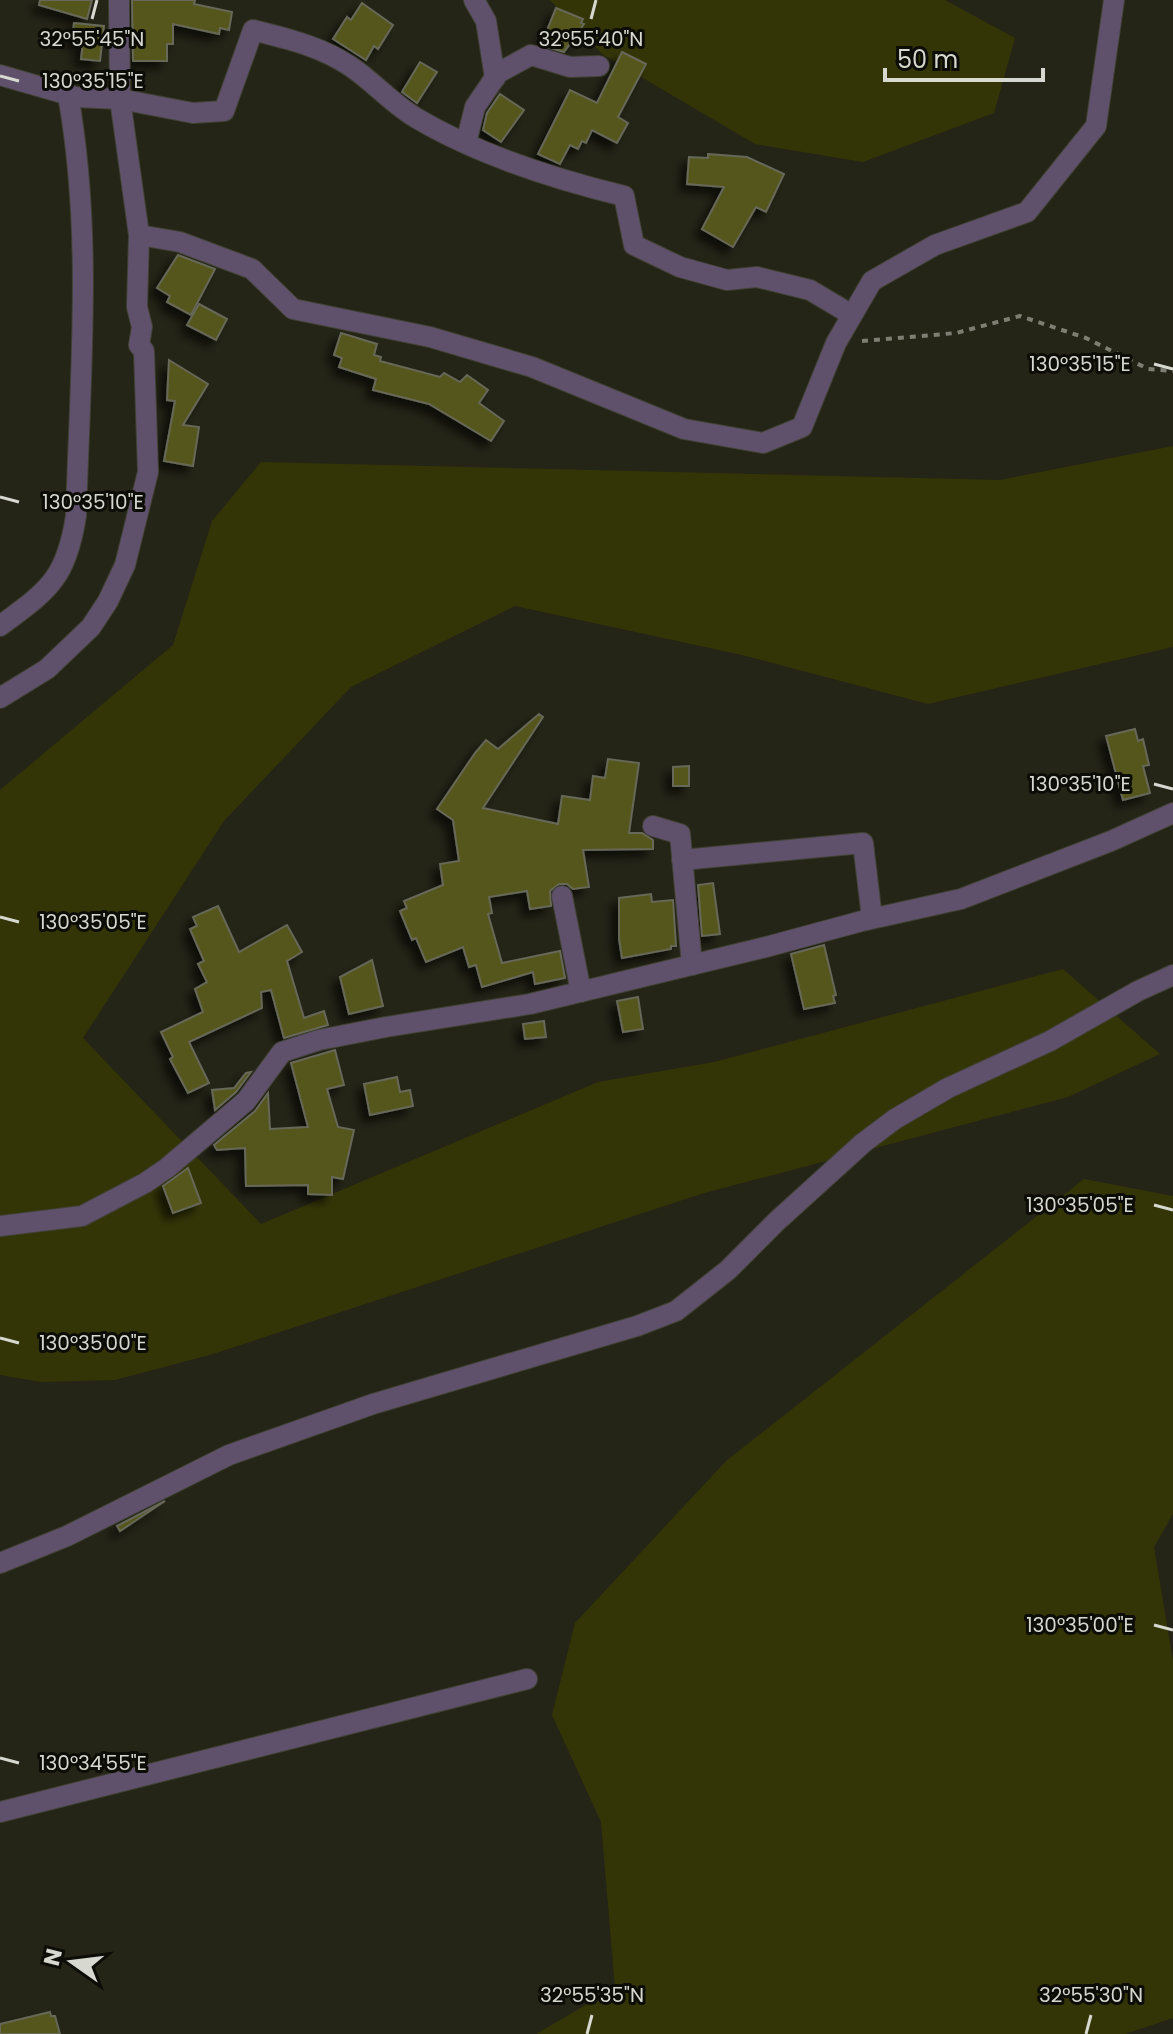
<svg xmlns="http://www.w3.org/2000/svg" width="1173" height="2034" font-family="Poppins,sans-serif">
  <defs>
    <filter id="shadow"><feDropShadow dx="-7" dy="7" stdDeviation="4" flood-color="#0009"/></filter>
  </defs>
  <rect width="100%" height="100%" fill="#242417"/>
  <g fill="#343507">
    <path d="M550 0H945L1015 38 994 113 863 162 755 144 602 54Z"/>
    <path d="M1173 446V647L928 704 742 655 515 606 351 687 224 821 83 1038 261 1224 598 1082 714 1062 1063 969 1160 1054 1068 1097 701 1194 213 1354 115 1380 41 1382 0 1375V790L173 645 212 521 261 462 1000 480Z"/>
    <path d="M1084 1179 1173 1196V1514L1154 1547 1173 1661V2018L1125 2034H536L615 1988 601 1822 552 1715 575 1623 726 1461Z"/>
  </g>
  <g fill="#55561b" stroke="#676859" stroke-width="2" filter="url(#shadow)">
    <path d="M40 0H92L87 19 39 5Z"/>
    <path d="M132 0H195L194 4 232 12 229 30 220 28 219 34 173 24V44H167V61H133Z"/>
    <path d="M362 3 393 25 378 49 374 46 366 60 333 39 347 17 351 20Z"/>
    <path d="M556 8 583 19 581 23 584 24 564 52 541 45Z"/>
    <path d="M74 23 104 26 100 61 81 59 83 42 72 41Z"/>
    <path d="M622 52 646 64 618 117 628 123 617 143 592 130 586 143 582 141 578 149 570 145 560 164 538 154 570 90 597 103Z"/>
    <path d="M420 62 437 72 417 103 402 92Z"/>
    <path d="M500 94 524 110 501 142 483 130 487 113Z"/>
    <path d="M708 154 747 157 784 174 766 212 756 207 733 247 702 229 724 187 687 184 689 157 708 158Z"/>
    <path d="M178 255 215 269 191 315 167 302 170 296 157 288Z"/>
    <path d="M199 304 227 319 216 340 187 325Z"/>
    <path d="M341 333 377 344 374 355 381 357 380 361 440 377 444 373 460 382 467 375 488 390 479 403 504 421 491 441 429 404 373 390 376 379 339 367 342 358 334 355Z"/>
    <path d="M169 360 208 384 183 425 199 427 193 466 164 461 175 401 167 400Z"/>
    <path d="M539 714 543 717 483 808 558 824 562 796 590 800 593 776 605 778 608 759 639 763 629 833H642L653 840V849L583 850 589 887 573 889 567 884H559L550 891 551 906 530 909 527 891 489 897 492 913 488 914 502 963 560 951 565 978 535 984 533 972 482 987 476 965 469 967 463 947 426 962 416 938 412 940 400 911 407 908 404 901 443 885 440 864 459 861 453 820 437 809 475 753 486 740 498 749Z"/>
    <path d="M1135 729 1138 741 1143 739 1149 765 1143 766 1150 793 1123 800 1106 736Z"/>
    <path d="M689 766V786H673V767Z"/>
    <path d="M713 883 720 934 702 936 698 885Z"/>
    <path d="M651 894 652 902 673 900 676 946H671V949L622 958 619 939V898Z"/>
    <path d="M218 906 239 952 287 925 302 952 287 961 304 1018 324 1011 328 1025 284 1038 271 990 261 992 262 1008 189 1042 209 1083 188 1093 170 1059 173 1057 161 1032 203 1012 195 989 207 982 198 964 204 961 190 929 197 926 193 917Z"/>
    <path d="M824 945 836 995 833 996 835 1003 804 1009 791 954Z"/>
    <path d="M372 960 383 1006 349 1014 340 977Z"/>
    <path d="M638 997 643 1029 623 1032 617 1001Z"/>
    <path d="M544 1021 546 1037 525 1039 523 1024Z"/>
    <path d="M335 1050 344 1085 327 1089 338 1127 354 1130 343 1179 332 1177V1195L308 1194V1185L246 1186 245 1148 217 1150 214 1145 255 1111 268 1093 270 1129 308 1127 291 1063Z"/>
    <path d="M251 1072 236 1092 215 1110 212 1090 234 1088 246 1073Z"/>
    <path d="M397 1077 400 1092 410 1090 413 1106 370 1115 364 1084Z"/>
    <path d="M188 1168 201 1203 173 1213 163 1186Z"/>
    <path d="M165 1501 120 1531 117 1526Z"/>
    <path d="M50 2012 51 2016H55L60 2034H0V2024Z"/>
  </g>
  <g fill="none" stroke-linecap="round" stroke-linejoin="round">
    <defs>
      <g id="street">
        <path d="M474 0 486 21 495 78"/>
        <path d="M0 75 76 97 120 99 193 113 224 111 253 30C288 39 320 46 350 66 374 82 393 105 418 119 481 156 554 179 624 196L634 245 680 267 727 280 757 277 810 290 852 315"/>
        <path d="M466 143 475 107 498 73 531 55 570 67 599 66"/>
        <path d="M139 235 180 242 252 269 293 309 430 337 532 367 684 429 763 443 802 427 836 343 872 281 935 245 1027 212 1096 126 1114 0"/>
        <path d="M0 626C48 590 66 580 76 516 80 376 93 234 68 95"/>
        <path d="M0 698 47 669 91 627 108 601 125 565 148 472 144 351 139 345 142 327 137 307 139 235 120 99 119 0"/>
        <path d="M653 826 680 834 692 965"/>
        <path d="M682 860 863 843 872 918"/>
        <path d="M562 896 581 992"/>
        <path d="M0 1226 82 1216 145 1183 167 1168 246 1101 282 1052 319 1040 386 1027 530 1004 766 947 862 921 961 899 1111 841 1173 813"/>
        <path d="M0 1563 67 1536 229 1455 373 1404 637 1326 676 1311 728 1270 777 1221 863 1143 895 1119 948 1088 1050 1041 1138 991 1173 975"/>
        <path d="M0 1812 527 1679"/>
      </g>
    </defs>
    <use href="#street" stroke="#414134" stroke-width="22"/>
    <path stroke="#7e7e73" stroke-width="4" stroke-dasharray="6 6" stroke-linecap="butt" d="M862 341 956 333 1020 316 1086 338 1148 369 1173 371"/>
    <use href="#street" stroke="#5f516b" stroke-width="20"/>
  </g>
  <path fill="none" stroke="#d7d8cf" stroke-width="3" d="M92 19 97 0M591 19 596 0M0 76 19 81M1154 364 1173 369M0 497 19 502M1154 784 1173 789M0 917 19 922M1154 1205 1173 1210M0 1338 19 1343M1154 1625 1173 1630M0 1758 19 1763M587 2034 592 2015M1086 2034 1091 2015"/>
  <g font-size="20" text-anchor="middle" fill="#d7d8cf" stroke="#0d0d07" stroke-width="6" stroke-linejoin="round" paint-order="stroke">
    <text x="92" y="46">32°55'45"N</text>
    <text x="591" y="46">32°55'40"N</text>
    <text x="93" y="88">130°35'15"E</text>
    <text x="1080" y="371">130°35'15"E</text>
    <text x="93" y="509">130°35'10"E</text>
    <text x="1080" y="791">130°35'10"E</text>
    <text x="93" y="929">130°35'05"E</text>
    <text x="1080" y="1212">130°35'05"E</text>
    <text x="93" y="1350">130°35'00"E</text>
    <text x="1080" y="1632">130°35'00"E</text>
    <text x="93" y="1770">130°34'55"E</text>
    <text x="592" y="2002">32°55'35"N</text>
    <text x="1091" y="2002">32°55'30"N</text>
  </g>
  <g transform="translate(72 1962) rotate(284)" stroke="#0d0d07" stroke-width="6" paint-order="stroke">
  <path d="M0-6L14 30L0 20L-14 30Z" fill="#d7d8cf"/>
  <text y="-12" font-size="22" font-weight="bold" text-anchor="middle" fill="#d7d8cf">N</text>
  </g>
  <path d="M885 68v12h158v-12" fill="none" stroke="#d7d8cf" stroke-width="4"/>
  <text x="897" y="68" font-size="24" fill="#d7d8cf" stroke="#0d0d07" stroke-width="6" paint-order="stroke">50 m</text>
</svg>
